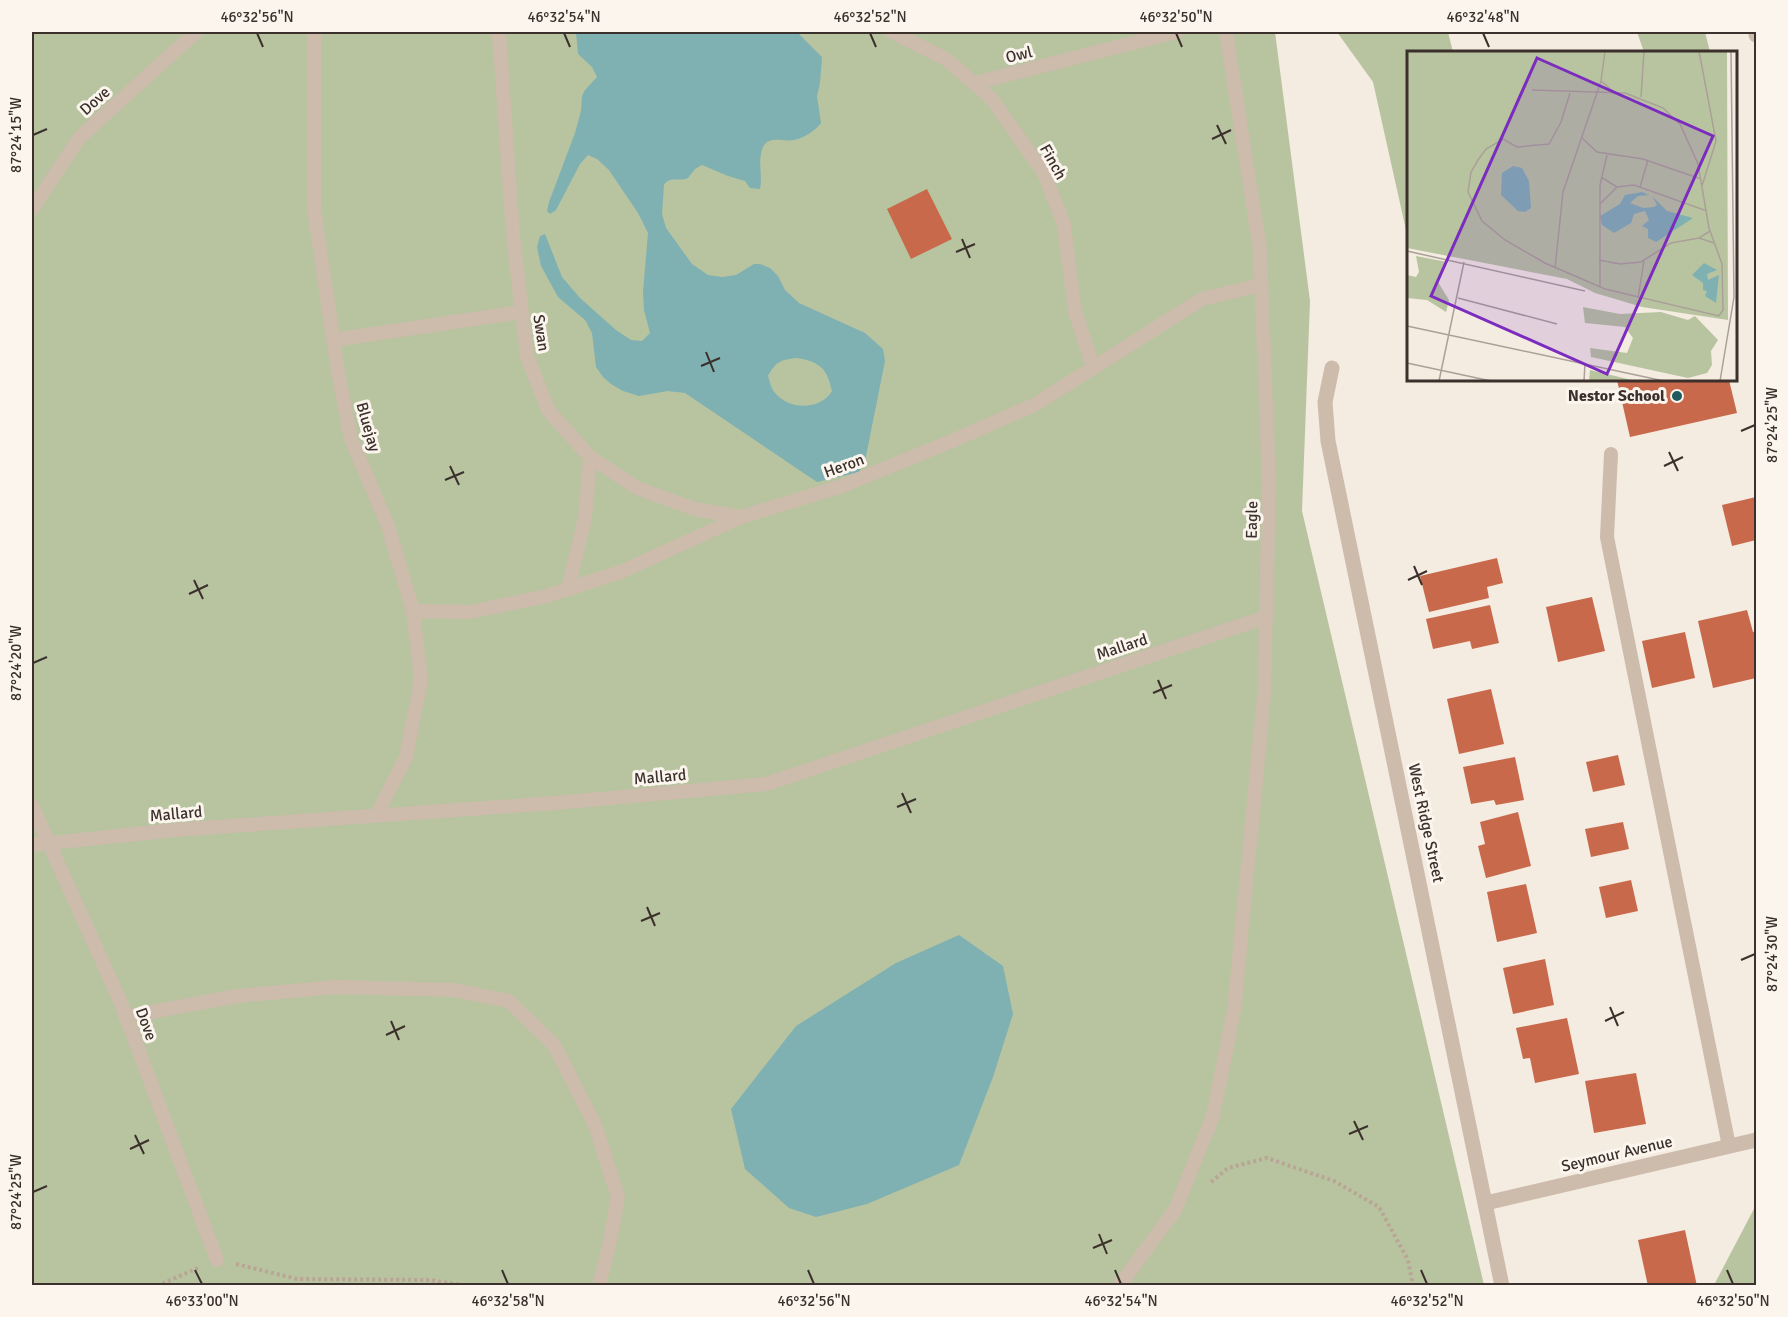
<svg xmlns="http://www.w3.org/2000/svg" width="1788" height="1317" font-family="Signika,sans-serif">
  <rect width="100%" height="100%" fill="#f4ebe1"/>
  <g fill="#b8c4a0">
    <path d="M32 32H1275L1310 301 1302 511 1484 1285H32Z"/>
    <path d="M1337 32H1448L1453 52H1408V239L1373 82Z"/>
    <path d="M1637 32H1705L1710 52H1644Z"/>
    <path d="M1756 1205V1285H1714Z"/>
  </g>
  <g fill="#7fb0b2" fill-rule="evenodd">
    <path d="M576 32H797L822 57 820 83 817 96 821 123C815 131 804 138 794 140 783 142 769 135 763 147 757 161 763 175 760 189L750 188 745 181 728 176 702 165 695 169 688 178C679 182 669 176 664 185L662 214 666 228 692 264 708 275 722 277 736 275 754 264H760L770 268 778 276 785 290 799 303 865 333 883 349 885 361 865 461 859 472 817 482 685 393 668 391 639 396 623 391 611 384 603 377 596 367 592 333 585 320 558 297 541 266 537 247 540 236 545 234 562 277 580 298 616 330 631 340 642 341 650 333 644 310 643 292 648 233 638 213 609 170 597 159 588 155 580 164 556 210 550 214 547 211 549 202 575 133 581 111 582 96 585 90 597 77 592 67 578 54ZM797 358C820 362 827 368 832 391 821 410 790 410 776 394 771 389 770 382 768 376 776 361 781 360 797 358Z"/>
    <path d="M959 935 1003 966 1013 1014 993 1077 959 1165 867 1204 816 1217 789 1208 745 1169 731 1109 796 1026 896 963Z"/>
  </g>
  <g fill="#c8694b">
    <path d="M927 189 952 239 911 259 887 209Z"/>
    <path d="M1617 380H1729L1737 413 1630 437Z"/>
    <path d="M1756 497V540L1732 546 1722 505Z"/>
    <path d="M1497 558 1503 583 1487 587 1489 598 1429 612 1420 576Z"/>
    <path d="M1592 597 1605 651 1558 662 1546 607Z"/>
    <path d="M1490 605 1499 643 1472 649 1470 641 1433 649 1426 619Z"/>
    <path d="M1747 610 1753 632 1756 631V678L1713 688 1698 621Z"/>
    <path d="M1685 632 1695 678 1652 688 1642 641Z"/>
    <path d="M1491 689 1504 744 1459 754 1447 699Z"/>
    <path d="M1618 755 1625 785 1593 792 1586 762Z"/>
    <path d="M1515 757 1524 800 1496 805 1494 800 1471 804 1463 767Z"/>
    <path d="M1518 812 1531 866 1486 878 1478 846 1485 844 1480 822Z"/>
    <path d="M1623 822 1629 849 1591 857 1585 829Z"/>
    <path d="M1631 880 1638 911 1606 918 1599 887Z"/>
    <path d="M1526 884 1537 933 1497 942 1487 892Z"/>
    <path d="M1545 959 1554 1005 1513 1014 1503 968Z"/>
    <path d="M1567 1018 1579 1074 1535 1083 1530 1058 1523 1059 1516 1028Z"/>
    <path d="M1636 1073 1646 1124 1594 1133 1585 1081Z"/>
    <path d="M1685 1230 1697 1286H1648L1638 1240Z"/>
  </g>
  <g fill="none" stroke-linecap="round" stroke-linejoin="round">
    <g stroke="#b9a596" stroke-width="4" stroke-dasharray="3 3" stroke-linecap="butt">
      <path d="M1211 1182 1228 1168 1267 1158 1334 1181 1379 1207 1408 1260 1413 1286"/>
      <path d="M236 1264 297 1279 430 1280 468 1286"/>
      <path d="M157 1286 198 1268"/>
    </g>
    <g stroke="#cdbbac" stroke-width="14">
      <path d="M314 32V209L338 372 351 439 388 526 413 611 421 680 406 757 376 816"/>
      <path d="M499 32 513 236 527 356 548 410 590 457 637 488 695 509 741 517"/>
      <path d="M892 32 946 59 991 98 1044 173 1064 225 1075 312 1093 367"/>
      <path d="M975 83 1176 32"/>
      <path d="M32 209 79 138 196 32"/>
      <path d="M333 340 521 312"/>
      <path d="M1611 454 1607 537 1729 1146"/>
      <path d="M568 589 585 518 590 457"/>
      <path d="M413 611 470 612 547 596 623 571 741 517 842 486 952 441 1036 404 1202 299 1261 285"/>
      <path d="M32 806 121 1003 217 1260"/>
      <path d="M32 845 174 830 555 803 766 784 1266 617"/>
      <path d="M125 1017 237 996 336 987 454 990 509 1001 554 1045 595 1125 618 1197 609 1246 600 1281V1286"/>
      <path d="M1119 1286 1175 1210 1213 1116 1234 1010 1264 696 1269 485 1260 250 1226 32"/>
    </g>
    <g stroke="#cdbbac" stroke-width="15">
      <path d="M1756 32V35"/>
      <path d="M1332 368 1325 402 1328 441 1502 1286"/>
      <path d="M1486 1203 1756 1140"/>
    </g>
  </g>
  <path fill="none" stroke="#3b302b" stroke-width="2" d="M257 33 263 47M564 33 570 47M870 33 876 47M1176 33 1182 47M1483 33 1489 47M1217 125 1226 144M33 135 47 129M1212 139 1231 130M962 239 970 258M956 252 975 244M706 352 714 372M701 366 720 358M1741 431 1755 425M1669 452 1678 471M450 466 459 485M1664 466 1683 457M445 480 464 472M1414 566 1422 585M194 580 203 599M1408 580 1427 571M189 594 208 585M33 663 47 657M1158 680 1166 699M1153 693 1172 685M902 793 911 813M897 807 916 799M647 907 655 926M641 921 660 913M1741 960 1755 954M1610 1007 1618 1026M391 1021 399 1040M1605 1021 1624 1012M386 1035 405 1026M1354 1121 1363 1140M1349 1134 1368 1126M135 1135 144 1154M130 1149 149 1140M33 1192 47 1186M1099 1234 1107 1254M1093 1248 1112 1240M195 1270 202 1284M502 1270 508 1284M808 1270 814 1284M1115 1270 1121 1284M1421 1270 1427 1284M1727 1270 1733 1284"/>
  <circle fill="#1f5a5e" stroke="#fbf5ee" stroke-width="2" cx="1677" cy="396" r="6"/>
  <g text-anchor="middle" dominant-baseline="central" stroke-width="6" stroke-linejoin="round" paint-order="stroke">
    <g font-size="16" fill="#3b302b" stroke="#fbf5ee">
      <text transform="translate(1019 55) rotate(-14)">Owl</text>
      <text transform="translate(95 101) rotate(-42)">Dove</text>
      <text transform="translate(1053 162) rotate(61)">Finch</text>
      <text transform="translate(541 333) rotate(81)">Swan</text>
      <text transform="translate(368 427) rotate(74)">Bluejay</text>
      <text transform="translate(844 466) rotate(-20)">Heron</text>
      <text transform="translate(1252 520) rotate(-89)">Eagle</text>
      <text transform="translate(1122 647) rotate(-18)">Mallard</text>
      <text transform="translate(660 777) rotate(-5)">Mallard</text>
      <text transform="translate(176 814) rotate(-5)">Mallard</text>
      <text transform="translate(1426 823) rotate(78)">West Ridge Street</text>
      <text transform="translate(146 1024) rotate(70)">Dove</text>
      <text transform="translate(1617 1154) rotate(-13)">Seymour Avenue</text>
    </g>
    <g font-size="16" font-weight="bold" fill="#3b302b" stroke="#fbf5ee" text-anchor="end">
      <text x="1665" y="396">Nestor School</text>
    </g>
  </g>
  <g transform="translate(1407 51)">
    <rect width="330" height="330" fill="#f4ebe1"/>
    <path d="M0 0H320L321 269 235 256 188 242 160 228 0 197ZM9 205 40 211 31 231 42 249 39 261 20 249 0 247V224L9 226 12 221ZM176 256 213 263 254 261 281 269 288 265 311 289 304 300 305 314 300 322 281 327 184 306 183 297 220 302 226 287 218 276 178 272ZM183 319 229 330H182Z" fill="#b8c4a0"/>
    <path d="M106 115 115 117 122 130 124 157 118 161 111 160 94 144 95 122ZM235 141 242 144 231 145 223 152 236 157 247 156 250 154 245 145 260 160 286 167 249 191 241 187V178L235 175 242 169 238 160 227 163 224 172 207 182 195 174 193 165 213 153 218 144ZM297 212 310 219 300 223 301 229 312 224 309 252 298 245 300 240 296 239V232L285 224Z" fill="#7fb0b2"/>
    <path fill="none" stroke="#aaa098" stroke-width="1.5" d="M292 0 309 90 295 135M194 30 208 42M125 39 218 42 256 57 273 73 291 113 302 177 315 213 316 259 312 265 198 238 138 212 98 189 75 170 61 141 64 121 71 109 79 98 96 88 110 96 142 93 154 71 163 42M234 46 237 0M175 87 190 101 236 108 294 128M194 126 210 136M233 136 241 109M193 153 210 136 227 134 300 160M303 180 292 187 307 192M0 200 178 240M192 209 213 213 234 211 264 192 292 187M148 217 156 141 194 30 198 0M193 236V134L200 104M51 247 150 273M231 247 237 210M0 275 257 330M0 312 84 330M32 330 57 211M177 330 178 312M313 330 327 246 324 0"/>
    <path fill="#7b2cbf" fill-opacity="0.15" stroke="#7b2cbf" stroke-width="3" d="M130 7 306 85 200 323 24 245Z"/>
    <rect width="330" height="330" fill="none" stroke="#3b302b" stroke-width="3"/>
  </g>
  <rect width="1788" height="1317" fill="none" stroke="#fbf5ee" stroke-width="66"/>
  <rect x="33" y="33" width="1722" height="1251" fill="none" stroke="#3b302b" stroke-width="2"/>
  <g font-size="15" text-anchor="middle" fill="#3b302b">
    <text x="257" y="22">46°32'56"N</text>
    <text x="564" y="22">46°32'54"N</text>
    <text x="870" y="22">46°32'52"N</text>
    <text x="1176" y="22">46°32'50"N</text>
    <text x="1483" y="22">46°32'48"N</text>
    <text transform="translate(16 135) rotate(-90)" y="5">87°24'15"W</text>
    <text transform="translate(1772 425) rotate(-90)" y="5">87°24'25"W</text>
    <text transform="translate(16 663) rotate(-90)" y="5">87°24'20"W</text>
    <text transform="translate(1772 954) rotate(-90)" y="5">87°24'30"W</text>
    <text transform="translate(16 1192) rotate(-90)" y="5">87°24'25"W</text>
    <text x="202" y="1306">46°33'00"N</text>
    <text x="508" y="1306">46°32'58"N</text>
    <text x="814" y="1306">46°32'56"N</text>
    <text x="1121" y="1306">46°32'54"N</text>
    <text x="1427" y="1306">46°32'52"N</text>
    <text x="1733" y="1306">46°32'50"N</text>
  </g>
</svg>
